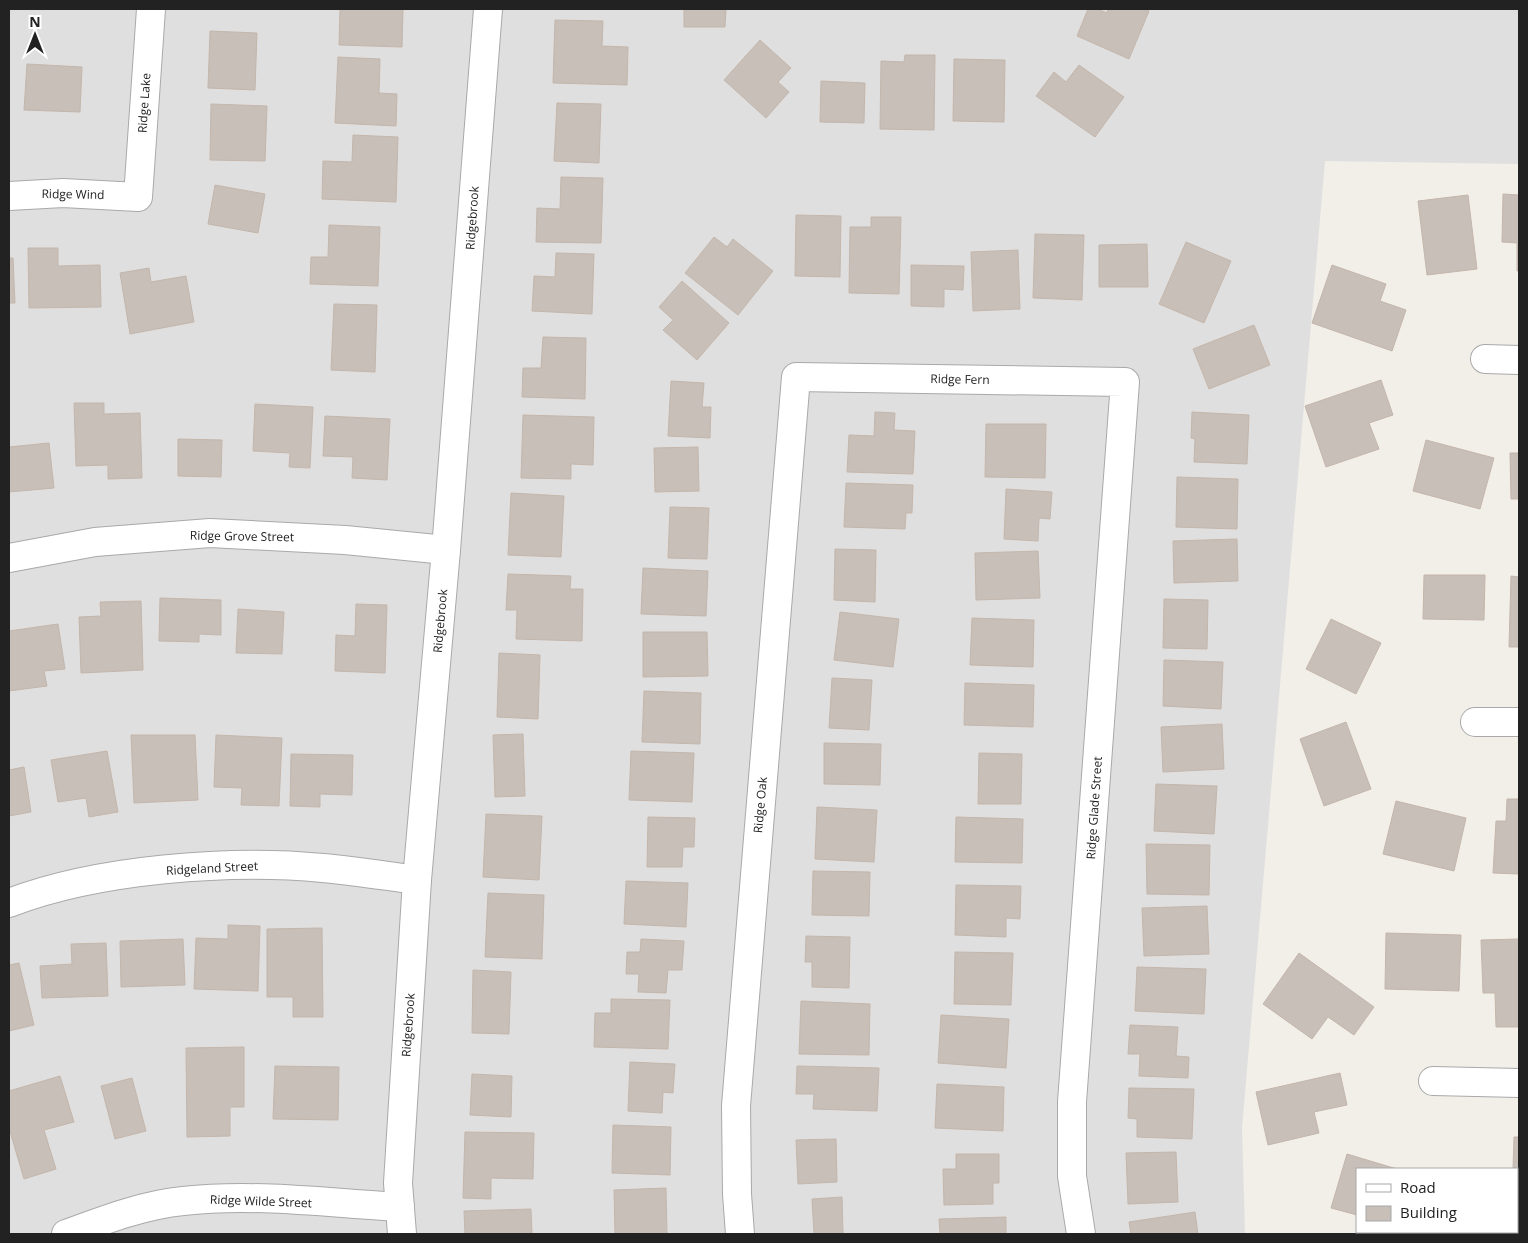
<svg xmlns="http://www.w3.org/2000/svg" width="1528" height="1243" font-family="'Open Sans',sans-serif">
  <rect width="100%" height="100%" fill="#f2efe9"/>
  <path fill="#e0dfdf" d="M9 9H1519V164L1325 161 1242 1128 1245 1234H9Z"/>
  <g fill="#c7bfb8" stroke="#c4b6ab">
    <path d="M340 9H403L402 47 339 45Z"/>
    <path d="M684 9H726L725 27H684Z"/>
    <path d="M1088 9H1097L1107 13 1108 9H1144L1149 11 1129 59 1077 36Z"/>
    <path d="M555 20 603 21 602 46 628 47 627 85 553 83Z"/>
    <path d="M210 31 257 33 255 90 208 88Z"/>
    <path d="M760 40 791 68 778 82 789 92 766 118 724 80Z"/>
    <path d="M905 55H935L934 130 880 129 881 61 904 62Z"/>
    <path d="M338 57 380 59 379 93 397 94 396 126 335 123Z"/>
    <path d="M954 59 1005 60 1004 122 953 121Z"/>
    <path d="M27 64 82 67 80 112 24 110Z"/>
    <path d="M1079 65 1124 97 1095 137 1036 96 1054 72 1066 82Z"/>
    <path d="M821 81 865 83 864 123 820 122Z"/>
    <path d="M557 103 601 104 599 163 554 161Z"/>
    <path d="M211 104 267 106 265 161 210 160Z"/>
    <path d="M353 135 398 137 396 202 322 199 323 161 352 162Z"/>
    <path d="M561 177 603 178 601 243 536 242 537 208 560 209Z"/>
    <path d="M215 185 265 194 258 233 208 224Z"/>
    <path d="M1503 194 1519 195V271H1517V243L1502 242Z"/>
    <path d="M1468 195 1477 269 1427 275 1418 201Z"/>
    <path d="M796 215 841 216 840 277 795 276Z"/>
    <path d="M871 217H901L899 294 849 293 850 227H871Z"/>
    <path d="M329 225 380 227 378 286 310 284 311 257H328Z"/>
    <path d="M1035 234 1084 235 1082 300 1033 298Z"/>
    <path d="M714 237 727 247 733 239 773 271 738 315 685 273Z"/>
    <path d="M1186 242 1231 261 1204 323 1159 304Z"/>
    <path d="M1147 244 1148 287H1099V245Z"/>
    <path d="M28 248H58V266L100 265 101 307 29 308Z"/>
    <path d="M1018 250 1020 309 973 311 971 252Z"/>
    <path d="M556 253 594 254 592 314 532 311 534 276 555 277Z"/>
    <path d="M9 258H13L15 303H9Z"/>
    <path d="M911 265 964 266 963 290 944 289V307L911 306Z"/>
    <path d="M1332 265 1386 284 1380 301 1406 310 1392 351 1312 323Z"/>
    <path d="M149 268 151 282 186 276 194 322 130 334 120 273Z"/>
    <path d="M682 281 729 323 697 360 663 330 673 320 659 307Z"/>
    <path d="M334 304 377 305 375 372 331 370Z"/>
    <path d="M1254 325 1270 365 1209 389 1193 349Z"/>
    <path d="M543 337 586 338 585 399 522 397 523 368H541Z"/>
    <path d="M1381 380 1393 415 1369 423 1379 449 1326 467 1305 406Z"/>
    <path d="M671 381 704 383 702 407H711L710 438 668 436Z"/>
    <path d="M74 403H104V414L140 413 142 478 108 479V465L76 466Z"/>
    <path d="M255 404 313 407 310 468 289 467 290 453 253 451Z"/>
    <path d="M875 412 895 413 894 430 915 431 913 474 847 472 849 435 874 436Z"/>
    <path d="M1192 412 1249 415 1247 464 1194 462 1195 439 1191 438Z"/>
    <path d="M523 415 594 417 593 465 571 464V479L521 478Z"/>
    <path d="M325 416 390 419 387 480 352 478 353 457 323 456Z"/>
    <path d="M986 424H1046L1045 478 985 477Z"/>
    <path d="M178 439 222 440 221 477 178 476Z"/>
    <path d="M1426 440 1494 458 1480 509 1413 491Z"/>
    <path d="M49 443 54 488 9 492V447Z"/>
    <path d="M698 447 699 491 655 492 654 448Z"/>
    <path d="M1510 453H1519V499H1511Z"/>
    <path d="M1177 477 1238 479 1237 529 1176 527Z"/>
    <path d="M846 483 913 485 912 513H906L905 529 844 527Z"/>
    <path d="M1006 489 1052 492 1050 519 1039 518 1038 541 1004 539Z"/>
    <path d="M511 493 564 496 561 557 508 555Z"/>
    <path d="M670 507 709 508 707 559 668 558Z"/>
    <path d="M1237 539 1238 581 1174 583 1173 541Z"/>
    <path d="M835 549 876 550 875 602 834 600Z"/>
    <path d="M1038 551 1040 598 976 600 975 553Z"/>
    <path d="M643 568 708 571 706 616 641 614Z"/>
    <path d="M508 574 571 576 570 589H583L582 641 516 639 517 610H506Z"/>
    <path d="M1424 575H1485L1484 620 1423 619Z"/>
    <path d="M1511 576 1519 577V647H1509Z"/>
    <path d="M160 598 221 600V635L199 634V642L159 641Z"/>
    <path d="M1164 599 1208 600 1207 649 1163 648Z"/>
    <path d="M141 601 143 670 81 673 79 617 101 616 100 602Z"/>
    <path d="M356 604 387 605 385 673 335 671 336 635 355 636Z"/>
    <path d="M238 609 284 612 282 654 236 653Z"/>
    <path d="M840 612 899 619 893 667 834 660Z"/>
    <path d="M972 618 1034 620 1033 667 970 665Z"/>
    <path d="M1331 619 1381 643 1356 694 1306 669Z"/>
    <path d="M58 624 65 669 44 671 47 686 9 691V631Z"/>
    <path d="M643 632H707L708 676 643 677Z"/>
    <path d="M499 653 540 655 538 719 497 717Z"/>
    <path d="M1164 660 1223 662 1221 709 1163 706Z"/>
    <path d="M832 678 872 680 869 730 829 728Z"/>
    <path d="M965 683 1034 685 1033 727 964 725Z"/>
    <path d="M644 691 701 693 700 744 642 742Z"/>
    <path d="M1346 722 1371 789 1324 806 1300 739Z"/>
    <path d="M1222 724 1224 769 1163 772 1161 727Z"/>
    <path d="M523 734 525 796 495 797 493 735Z"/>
    <path d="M131 735H195L198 800 134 803Z"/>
    <path d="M216 735 282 738 279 806 241 805 242 788 214 787Z"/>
    <path d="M824 743 881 744 880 785 824 784Z"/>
    <path d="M107 751 118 812 89 817 86 798 58 802 51 760Z"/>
    <path d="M631 751 694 753 692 802 629 800Z"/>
    <path d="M979 753 1022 754 1021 804H978Z"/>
    <path d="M291 754 353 755 352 795 320 794V807L290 806Z"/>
    <path d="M24 767 31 812 9 816V770Z"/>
    <path d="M1156 784 1217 786 1214 834 1154 831Z"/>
    <path d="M1507 799H1519V874L1493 873 1496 821H1506Z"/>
    <path d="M1396 801 1466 818 1454 871 1383 854Z"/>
    <path d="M817 807 877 810 874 862 815 859Z"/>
    <path d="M486 814 542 816 539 880 483 877Z"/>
    <path d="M648 817 695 818 694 847H683L682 867H647Z"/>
    <path d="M956 817 1023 819 1022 863 955 862Z"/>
    <path d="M1146 844 1210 845 1209 895 1147 894Z"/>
    <path d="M813 871 870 872 869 916 812 915Z"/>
    <path d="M626 881 688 883 686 927 624 924Z"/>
    <path d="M956 885 1021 886 1020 919 1006 918V937L955 935Z"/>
    <path d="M488 893 544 895 542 959 485 957Z"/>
    <path d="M1207 906 1209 954 1144 956 1142 908Z"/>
    <path d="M228 925 260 926 258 991 194 989 196 938 228 939Z"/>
    <path d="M322 928 323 1017H293V997H267V929Z"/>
    <path d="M1386 933 1461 935 1459 991 1385 989Z"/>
    <path d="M806 936 850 937 849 988 812 987V962H805Z"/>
    <path d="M183 939 185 985 121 987 120 941Z"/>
    <path d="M641 939 684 941 682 970H668L666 993 638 992 639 974H626L627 952H640Z"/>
    <path d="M1519 939V1027H1496L1495 993H1483L1481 940Z"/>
    <path d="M106 943 108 996 42 998 40 966 72 964 71 944Z"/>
    <path d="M955 952 1013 953 1011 1005 954 1004Z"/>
    <path d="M1299 953 1374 1007 1354 1035 1328 1017 1312 1039 1263 1004Z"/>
    <path d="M19 963 34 1025 9 1031V965Z"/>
    <path d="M1137 967 1206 969 1204 1014 1135 1011Z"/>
    <path d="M473 970 511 972 509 1034 472 1033Z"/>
    <path d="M611 999 670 1000 668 1049 594 1047 595 1013H611Z"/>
    <path d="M801 1001 870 1004 869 1055 799 1054Z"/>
    <path d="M941 1015 1009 1019 1006 1068 938 1063Z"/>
    <path d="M1130 1025 1178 1027 1176 1056 1189 1057 1188 1078 1139 1076 1140 1054H1128Z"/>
    <path d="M244 1047V1107H230V1136L187 1137 186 1048Z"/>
    <path d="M630 1062 675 1064 673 1093 663 1092 662 1113 628 1111Z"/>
    <path d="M275 1066 339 1067 338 1120 273 1119Z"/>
    <path d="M797 1066 879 1068 877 1111 813 1109 814 1094H796Z"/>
    <path d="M1340 1073 1347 1105 1314 1112 1319 1133 1268 1145 1256 1092Z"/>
    <path d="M472 1074 512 1076 511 1117 470 1115Z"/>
    <path d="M60 1076 74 1122 44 1130 56 1169 24 1179 9 1128V1091Z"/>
    <path d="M132 1078 146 1131 115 1139 101 1086Z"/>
    <path d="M937 1084 1004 1087 1003 1131 935 1128Z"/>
    <path d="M1129 1088 1194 1089 1192 1139 1137 1137V1119L1128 1118Z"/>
    <path d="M613 1125 671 1127 670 1175 612 1173Z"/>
    <path d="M465 1132 534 1133 533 1179 491 1178V1199L463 1198Z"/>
    <path d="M1514 1137H1519V1211H1517V1169H1513Z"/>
    <path d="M836 1139 837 1182 798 1184 796 1140Z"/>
    <path d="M1176 1152 1178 1202 1128 1204 1126 1153Z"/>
    <path d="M956 1154H999V1183H993V1204L944 1205 943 1169H956Z"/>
    <path d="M1347 1154 1397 1169H1357V1215L1331 1208Z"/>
    <path d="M666 1188 667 1234H615L614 1190Z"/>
    <path d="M842 1197 843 1234H814L812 1199Z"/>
    <path d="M531 1209 532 1234H465L464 1211Z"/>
    <path d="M1195 1212 1198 1234H1131L1129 1222Z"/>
    <path d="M1006 1217V1234H940L939 1219Z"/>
  </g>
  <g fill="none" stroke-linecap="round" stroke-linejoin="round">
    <defs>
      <g id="minor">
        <path d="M9 196 63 193 138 197 151 9"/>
        <path d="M1485 359 1519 360"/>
        <path d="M9 558 95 542 210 533 345 540 446 550"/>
        <path d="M1475 722H1519"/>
        <path d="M9 903C97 869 230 859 323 868 355 871 386 876 417 880"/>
        <path d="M1433 1081 1519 1083"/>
        <path d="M66 1234C104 1220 143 1205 183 1201 254 1193 328 1203 400 1207"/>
        <path d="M740 1234 737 1194 736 1106 796 377 1125 382 1072 1102V1176L1081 1234"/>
      </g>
      <path id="tertiary" d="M402 1234 398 1183 417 880 446 550 488 9"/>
    </defs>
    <use href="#minor" stroke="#a9a9a9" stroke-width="30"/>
    <use href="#tertiary" stroke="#a9a9a9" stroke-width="30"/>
    <use href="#minor" stroke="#fff" stroke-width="28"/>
    <use href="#tertiary" stroke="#fff" stroke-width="28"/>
  </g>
  <g text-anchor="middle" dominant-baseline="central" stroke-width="4" stroke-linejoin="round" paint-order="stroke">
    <g font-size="12" fill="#222" stroke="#fff">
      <text transform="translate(144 103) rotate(-86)">Ridge Lake</text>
      <text transform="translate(73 194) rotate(1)">Ridge Wind</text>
      <text transform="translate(472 218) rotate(-86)">Ridgebrook</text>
      <text transform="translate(960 379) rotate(1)">Ridge Fern</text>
      <text transform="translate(242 536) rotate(1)">Ridge Grove Street</text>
      <text transform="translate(440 621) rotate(-85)">Ridgebrook</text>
      <text transform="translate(760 805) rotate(-85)">Ridge Oak</text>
      <text transform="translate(1094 808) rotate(-86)">Ridge Glade Street</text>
      <text transform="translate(212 868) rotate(-3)">Ridgeland Street</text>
      <text transform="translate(408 1025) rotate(-86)">Ridgebrook</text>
      <text transform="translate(261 1201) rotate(2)">Ridge Wilde Street</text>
    </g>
  </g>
  <rect width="1528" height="1243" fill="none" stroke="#222222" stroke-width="20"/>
  <rect x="1356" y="1168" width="162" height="65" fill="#ffffff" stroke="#a7a7a7"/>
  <rect x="1366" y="1184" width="25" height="8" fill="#ffffff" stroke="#a7a7a7"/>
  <text x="1400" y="1193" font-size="15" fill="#222222">Road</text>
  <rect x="1366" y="1206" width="25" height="15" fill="#c7bfb8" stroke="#a7a7a7"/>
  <text x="1400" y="1218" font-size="15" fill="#222222">Building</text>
  <g transform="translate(35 35)" stroke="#ffffff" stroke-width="4" paint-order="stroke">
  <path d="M0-4L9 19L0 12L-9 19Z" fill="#222222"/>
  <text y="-8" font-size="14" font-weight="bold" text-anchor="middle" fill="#222222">N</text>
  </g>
</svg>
